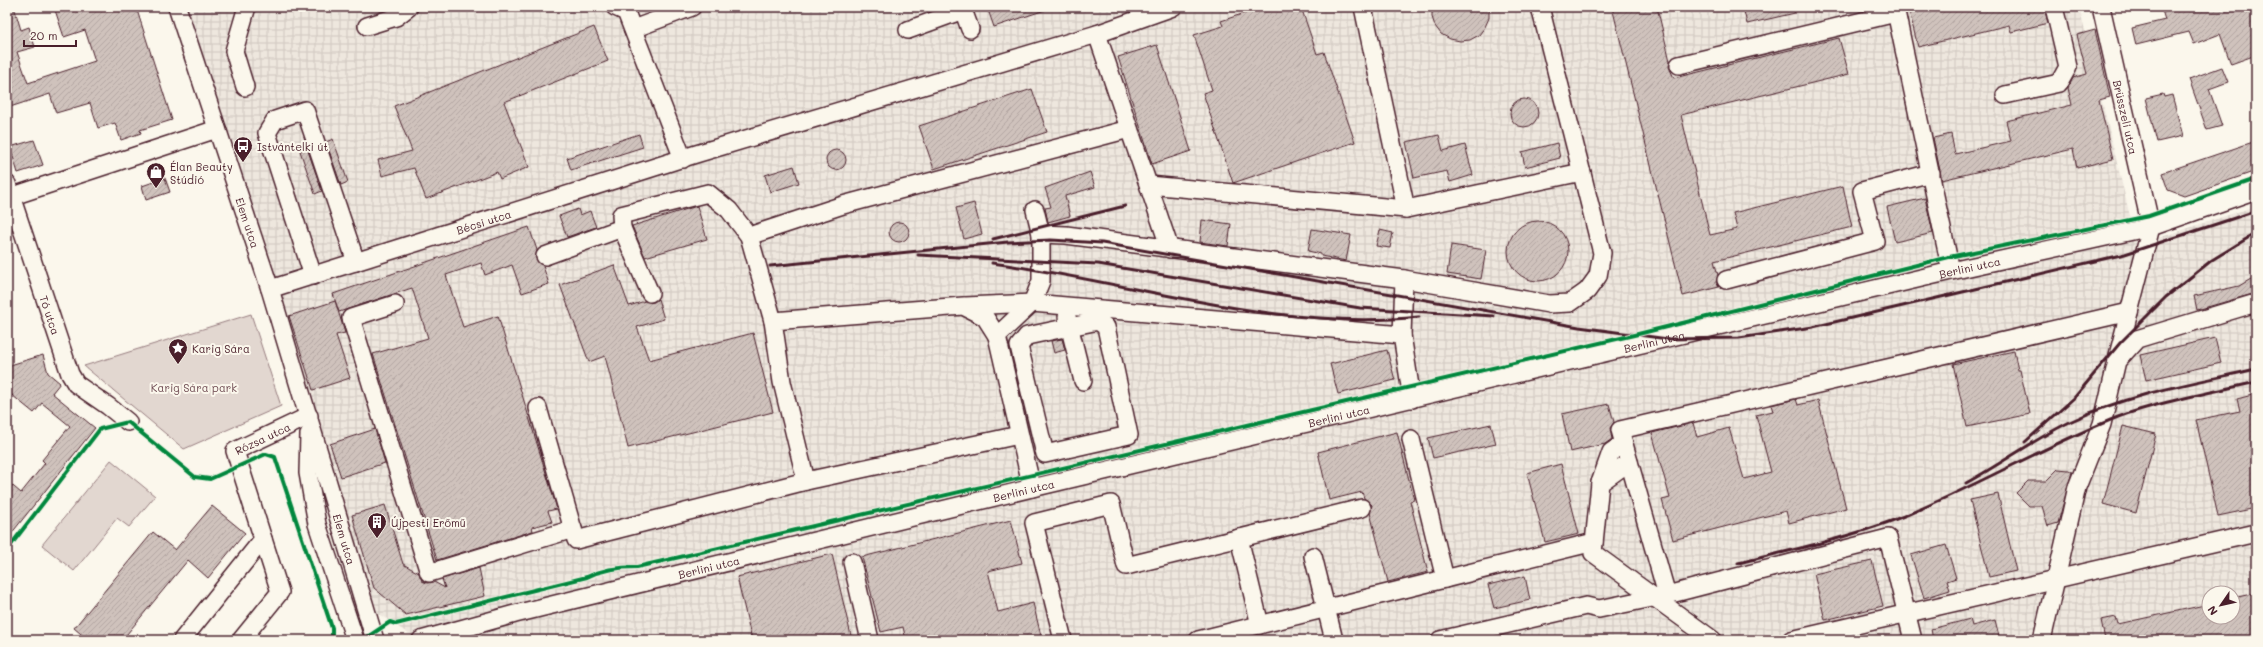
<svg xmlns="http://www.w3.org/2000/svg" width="2263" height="647" font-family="Mali,sans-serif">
  <defs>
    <pattern id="industrial-grid" width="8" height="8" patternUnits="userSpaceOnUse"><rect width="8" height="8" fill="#eee7de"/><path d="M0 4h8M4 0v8" fill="none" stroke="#cec6bf"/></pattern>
    <pattern id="building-hatch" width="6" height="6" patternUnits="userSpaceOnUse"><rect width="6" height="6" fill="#cfc2bc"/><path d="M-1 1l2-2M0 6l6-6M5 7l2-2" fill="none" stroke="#b3a6a2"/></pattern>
  </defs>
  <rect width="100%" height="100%" fill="#fbf7ec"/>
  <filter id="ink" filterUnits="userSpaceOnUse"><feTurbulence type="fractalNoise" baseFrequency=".025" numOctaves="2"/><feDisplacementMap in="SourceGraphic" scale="8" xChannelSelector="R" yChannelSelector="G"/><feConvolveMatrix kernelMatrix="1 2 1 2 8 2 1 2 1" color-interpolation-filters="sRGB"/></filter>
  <g filter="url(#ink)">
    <path fill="url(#industrial-grid)" fill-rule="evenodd" d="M186 7H2079L2137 245 2256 206V640H418L374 611ZM2209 593H2233V617H2209Z"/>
    <g fill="#e2d7d0" stroke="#967b7e">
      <path d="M251 314 281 406 184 449 84 366Z"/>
      <path d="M111 460 155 496 129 527 117 518 74 571 42 545Z"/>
    </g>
    <g fill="url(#building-hatch)" stroke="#4a1f2b">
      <path d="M7 7H14L21 30 29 27 35 47 17 52 28 83 95 61 85 30 64 37 54 7H136L172 120 140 130 141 133 121 140 115 123 98 128 90 103 56 113 50 94 7 108Z"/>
      <path d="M987 7H1045V10L994 27Z"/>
      <path d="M1263 7H1301L1317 54 1324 52 1355 142 1233 183 1203 93 1212 90 1194 35 1223 26 1221 21Z"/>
      <path d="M1432 7H1489V18L1485 27 1479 35 1470 40 1460 41 1450 39 1441 34 1435 26 1432 17Z"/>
      <path d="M1612 7H1657L1670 61 1669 67 1674 78 1839 38 1849 74 1681 115 1710 235 1737 229 1733 213 1843 186 1852 227 1714 261 1718 275 1716 282 1719 287 1683 296Z"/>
      <path d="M1743 7H1794L1795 13 1747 24Z"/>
      <path d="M1908 7H2044L2048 23 2011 32 2009 25 1918 47Z"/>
      <path d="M2161 7H2256V55L2231 64 2220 34 2194 44 2189 32 2136 45 2132 28 2165 20Z"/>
      <path d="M594 27 608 61 504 102 529 167 500 179 497 172 426 199 414 168 382 176 378 160 412 151 394 106Z"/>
      <path d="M2095 30 2110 97 2099 100 2113 159 2077 168 2073 149 1942 180 1933 138 1951 134 1955 154 2011 141 2006 121 2072 105 2068 88 2073 78 2087 74 2077 35Z"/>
      <path d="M1157 45 1191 151 1152 164 1118 57Z"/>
      <path d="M2222 67 2228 82 2209 89 2222 126 2207 130 2189 79Z"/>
      <path d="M1032 89 1047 132 934 169 919 126Z"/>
      <path d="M2163 94 2164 97 2172 95 2183 136 2157 142 2146 98Z"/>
      <circle cx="1524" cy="113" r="14"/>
      <path d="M639 134 643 147 571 170 567 158Z"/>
      <path d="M1439 135 1443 151 1465 145 1473 175 1450 182 1447 171 1414 178 1406 142Z"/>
      <path d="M333 139 348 182 341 185 326 142Z"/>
      <path d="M34 140 43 165 18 173 10 147Z"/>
      <path d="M2256 141V171L2184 196 2168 190 2162 173Z"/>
      <path d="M1557 143 1560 158 1525 167 1522 152Z"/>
      <path d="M307 148 322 191 315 194 300 151Z"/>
      <circle cx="836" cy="160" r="10"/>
      <path d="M794 166 799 183 770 192 765 175Z"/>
      <path d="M1090 172 1095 187 1065 196 1070 216 1048 222 1045 208 1051 207 1045 188Z"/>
      <path d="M165 178 170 192 146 200 142 186Z"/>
      <path d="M1925 198 1933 233 1895 242 1887 207Z"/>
      <path d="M974 203 982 234 964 239 956 208Z"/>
      <path d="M697 206 707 239 645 257 632 226Z"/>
      <path d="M578 209 580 215 590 211 596 227 567 237 559 216Z"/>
      <path d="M1202 220 1231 224 1228 246 1200 242Z"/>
      <circle cx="1538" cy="251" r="30"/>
      <circle cx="899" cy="232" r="10"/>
      <path d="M529 227 537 250 536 259 543 266 549 284 522 293 512 265 485 275 481 263 446 275 463 327 498 316 557 509 548 511 552 522 532 527 533 531 437 560 373 354 428 338 412 288 339 312 333 294Z"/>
      <path d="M1312 229 1351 235 1346 261 1321 256V254L1308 251Z"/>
      <path d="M1380 230 1393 233 1390 248 1376 246Z"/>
      <path d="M1451 245 1486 250 1481 279 1447 274Z"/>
      <path d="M614 265 629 306 645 301 654 302 658 299 664 319 637 327 649 360 753 333 773 412 628 448 605 356 589 362 560 285Z"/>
      <path d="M2256 276V293L2197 310 2194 296 2239 286Z"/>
      <path d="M335 301 345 333 336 335 350 378 313 390 289 316Z"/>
      <path d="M2215 338 2221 363 2146 380 2140 355Z"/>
      <path d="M1062 339 1065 350 1054 353 1051 341Z"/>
      <path d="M1387 350 1395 380 1338 394 1330 364Z"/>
      <path d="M2014 351 2018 370H2020L2030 414 1967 427 1953 364Z"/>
      <path d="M43 355 48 373 60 383 52 393 95 428 7 539V481L21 493 45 463 42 460 70 426 42 403 34 413 7 391V366Z"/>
      <path d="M2256 394V508L2218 516 2196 420 2240 411 2237 399Z"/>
      <path d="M1796 399 1798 405 1818 400 1846 508 1789 523 1786 511 1673 540 1662 500 1670 498 1652 433 1693 423 1697 437 1729 428 1744 479 1771 472 1756 415 1773 411 1771 405Z"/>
      <path d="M1609 404 1614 422 1610 428 1612 439 1605 444 1570 452 1562 414Z"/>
      <path d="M1491 424 1496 444 1433 458 1428 438Z"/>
      <path d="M2123 426 2156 434 2136 513 2103 504Z"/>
      <path d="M375 429 385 463 341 477 330 444Z"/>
      <path d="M1397 432 1414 500 1410 501 1428 572 1388 582 1370 513 1372 505 1364 498 1362 492 1329 500 1318 452Z"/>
      <path d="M1561 464 1579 534 1545 542 1527 473Z"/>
      <path d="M2058 469 2069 470 2072 472 2058 523 2048 526 2042 506H2029L2016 493 2028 481H2046Z"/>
      <path d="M1998 494 2016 571 1989 577 1970 500Z"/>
      <path d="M385 505 403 564 419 573 422 581 427 583 434 582 445 588 442 579 479 568 485 596 406 615 374 588 352 515Z"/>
      <path d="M212 506 245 533 208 578 188 560 122 640H88L74 628 153 532 175 550Z"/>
      <path d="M1011 520 1022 563 988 571 998 612 1033 603 1042 640H906L903 627 881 632 862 557Z"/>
      <path d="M1946 545 1956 578 1947 581 1950 590 1924 598 1911 555Z"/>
      <path d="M832 554 852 640H752L737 577Z"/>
      <path d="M1872 561 1883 606 1825 620 1814 574Z"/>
      <path d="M1525 576 1530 600 1494 608 1488 585Z"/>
      <path d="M2256 593V638L2248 640H2105L2101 620 2116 617 2118 624 2209 604V617H2233V598Z"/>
      <path d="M1970 619 1972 626 1995 620 2000 640H1933L1931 629Z"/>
    </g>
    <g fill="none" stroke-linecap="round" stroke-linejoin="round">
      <defs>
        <g id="minor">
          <path id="s1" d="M177 7 270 289 375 640"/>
          <path d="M245 7 246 10 234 51 245 87"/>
          <path d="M615 7 626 12 683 159"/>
          <path d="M962 7 970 29"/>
          <path d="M1363 7 1406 209 1582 172"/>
          <path d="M1895 7 1951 271"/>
          <path id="s2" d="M2101 7 2151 227 2117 359"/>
          <path d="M367 26 396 17 409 7"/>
          <path d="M633 29 692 7"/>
          <path d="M908 30 963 10"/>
          <path d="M1679 65 1896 13"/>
          <path d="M2005 95 2059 83 2068 67 2054 7"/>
          <path id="s3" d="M7 184 70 374 76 384 108 406 128 422"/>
          <path d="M1149 185 1406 209"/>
          <path d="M7 198 217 129"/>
          <path d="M1035 210 1041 234V281L1032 303 1402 335 1412 399"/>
          <path d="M1041 234 1066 235 1404 279 1402 335"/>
          <path d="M749 236 843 205 1129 129"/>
          <path d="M1170 249 1097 34 1173 7"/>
          <path d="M545 256 622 228"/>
          <path d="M313 276 267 133 275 120 305 110 356 262"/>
          <path d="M1404 279 1549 304 1570 303 1587 291 1598 276 1602 253 1540 7"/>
          <path d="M1726 280 1875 241 1862 191 1931 173"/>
          <path id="s4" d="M270 289 696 154 1097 34"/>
          <path d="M650 293 622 228 621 215 708 193 729 210 749 236 773 321"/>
          <path d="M1032 303 997 336 1032 488"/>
          <path d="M395 304 351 318 429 573 573 529"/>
          <path d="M965 306 1032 303"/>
          <path d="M1067 317 1083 381"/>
          <path d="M1098 321 1106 327 1129 435 1045 454 1019 346 1027 336Z"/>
          <path d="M997 336 985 317 963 306 773 321 782 382 806 481 1019 435"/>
          <path d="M538 408 576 540 806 481"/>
          <path d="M309 434 308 473 317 524 355 640"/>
          <path d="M1411 439 1445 579"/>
          <path d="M1629 462 1600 483 1593 553 1713 640"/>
          <path d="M1600 483 1611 452 1624 443"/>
          <path d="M1239 538 1260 625"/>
          <path d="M1313 556 1334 640"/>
          <path d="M852 562 870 640"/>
          <path d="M1667 595 1620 430 2129 312"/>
          <path id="s5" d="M182 640 263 539 235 451 309 416"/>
          <path d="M241 640 280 592 263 539"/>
          <path id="s6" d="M421 640 515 614 1032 488 1951 271 2151 227 2256 190"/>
          <path d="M1063 640 1034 523 1111 504 1126 566 1362 508"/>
          <path d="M1198 640 1594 542"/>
          <path d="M1440 640 1586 606 1599 609 1667 595 1888 538 1913 640"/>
          <path d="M1791 640 2256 533"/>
          <path d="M2042 640 2077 487 2102 424 2117 361 2137 339 2256 303"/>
        </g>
      </defs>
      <use href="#minor" stroke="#4a1f2b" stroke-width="20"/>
      <use href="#minor" stroke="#fbf7ec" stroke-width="17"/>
      <g stroke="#4a1f2b" stroke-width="3">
        <path d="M993 239 1125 206"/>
        <path d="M918 255 1098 264 1360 308 1494 316"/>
        <path d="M992 263C1134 282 1274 332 1419 317"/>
        <path d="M770 266 1008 242 1051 240 1102 243 1579 327 1668 339 1739 338 1813 327 2125 254 2256 211"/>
        <path d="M2025 442 2074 398 2120 343 2166 297 2212 260 2256 233"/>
        <path d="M1966 483C2003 463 2037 437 2074 420 2131 393 2195 383 2256 369"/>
        <path d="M1738 563C1796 549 1854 537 1909 514 1980 484 2047 445 2118 417 2162 401 2210 393 2256 382"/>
      </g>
      <path stroke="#58b947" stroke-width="3" stroke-dasharray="6 3" stroke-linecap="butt" d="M287 640H289"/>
      <defs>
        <g id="cycleway">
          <path d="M7 550 100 429 128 422 195 477 210 479 266 454 275 457 332 628V640"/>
          <path d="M363 640 390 622 396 624 587 577C603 569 618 567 637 567L1634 335 1949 257 2149 216 2256 179"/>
        </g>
      </defs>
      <use href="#cycleway" stroke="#fbf7ec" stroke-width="6"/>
      <use href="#cycleway" stroke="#00873e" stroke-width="4"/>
    </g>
  </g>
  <defs>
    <symbol id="bus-pin" viewBox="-11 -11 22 30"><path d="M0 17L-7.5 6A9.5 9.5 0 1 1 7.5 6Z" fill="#4a1f2b" stroke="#fbf7ec"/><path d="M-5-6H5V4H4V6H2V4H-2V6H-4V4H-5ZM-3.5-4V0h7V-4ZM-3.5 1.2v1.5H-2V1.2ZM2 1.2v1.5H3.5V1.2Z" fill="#fff"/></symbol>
    <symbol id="shop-pin" viewBox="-11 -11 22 30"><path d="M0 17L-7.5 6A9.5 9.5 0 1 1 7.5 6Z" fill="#4a1f2b" stroke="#fbf7ec"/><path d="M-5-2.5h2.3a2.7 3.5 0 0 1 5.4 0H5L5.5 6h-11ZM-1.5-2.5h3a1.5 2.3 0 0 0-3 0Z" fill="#fff"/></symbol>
    <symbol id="sight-pin" viewBox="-11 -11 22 30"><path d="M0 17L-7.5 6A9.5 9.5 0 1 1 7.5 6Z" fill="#4a1f2b" stroke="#fbf7ec"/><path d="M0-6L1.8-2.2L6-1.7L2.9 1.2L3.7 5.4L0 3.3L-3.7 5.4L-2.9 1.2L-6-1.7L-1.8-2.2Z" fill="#fff"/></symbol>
    <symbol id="building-pin" viewBox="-11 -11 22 30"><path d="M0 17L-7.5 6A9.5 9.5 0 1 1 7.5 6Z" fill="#4a1f2b" stroke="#fbf7ec"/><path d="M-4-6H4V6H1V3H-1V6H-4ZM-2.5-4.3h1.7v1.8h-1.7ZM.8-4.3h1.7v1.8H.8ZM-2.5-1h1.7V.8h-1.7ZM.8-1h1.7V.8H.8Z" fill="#fff"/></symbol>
  </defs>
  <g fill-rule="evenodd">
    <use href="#bus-pin" x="232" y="135" width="22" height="30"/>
    <use href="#shop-pin" x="145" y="161" width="22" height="30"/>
    <use href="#sight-pin" x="167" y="337" width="22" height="30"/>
    <use href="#building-pin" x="366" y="511" width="22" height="30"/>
  </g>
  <g text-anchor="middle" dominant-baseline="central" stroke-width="4" stroke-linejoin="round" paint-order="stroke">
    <g font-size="11" fill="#4a1f2b" stroke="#fbf7ec">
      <text stroke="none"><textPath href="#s2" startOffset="113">Brüsszeli utca</textPath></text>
      <text stroke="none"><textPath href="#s1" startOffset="227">Elem utca</textPath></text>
      <text stroke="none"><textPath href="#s4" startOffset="224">Bécsi utca</textPath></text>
      <text stroke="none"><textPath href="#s6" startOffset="1593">Berlini utca</textPath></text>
      <text stroke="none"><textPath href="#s3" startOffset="138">Tó utca</textPath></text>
      <text stroke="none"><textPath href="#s6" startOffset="1269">Berlini utca</textPath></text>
      <text stroke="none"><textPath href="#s6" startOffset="945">Berlini utca</textPath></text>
      <text stroke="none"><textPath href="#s5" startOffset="252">Rózsa utca</textPath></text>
      <text stroke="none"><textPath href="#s6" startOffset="621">Berlini utca</textPath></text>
      <text stroke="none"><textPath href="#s1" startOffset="558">Elem utca</textPath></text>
      <text stroke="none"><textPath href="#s6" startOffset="297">Berlini utca</textPath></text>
    </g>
    <g font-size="11" fill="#4a1f2b" stroke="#fbf7ec" text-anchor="start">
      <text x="257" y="146">Istvántelki út</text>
      <text x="170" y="166">Élan Beauty<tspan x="170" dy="13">Stúdió</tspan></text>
      <text x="192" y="348">Karig Sára</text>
      <text x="391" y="522">Újpesti Erőmű</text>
    </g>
    <g font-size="11" fill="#704d54" stroke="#fbf7ec">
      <text x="194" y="387">Karig Sára park</text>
    </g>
  </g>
  <rect width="2263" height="647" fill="none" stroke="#fbf7ec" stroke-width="24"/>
  <rect x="12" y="12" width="2239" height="623" fill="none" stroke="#4a1f2b" stroke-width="1.5" filter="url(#ink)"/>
  <g transform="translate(2221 605) rotate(236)"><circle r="19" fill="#fbf7ec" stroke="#b4a19f"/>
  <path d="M0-3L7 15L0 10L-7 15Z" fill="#4a1f2b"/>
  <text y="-6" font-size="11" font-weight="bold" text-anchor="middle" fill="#4a1f2b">N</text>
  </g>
  <path d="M24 40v6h52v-6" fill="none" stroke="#4a1f2b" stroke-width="2"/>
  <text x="30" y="40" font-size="12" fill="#4a1f2b" stroke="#fbf7ec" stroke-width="3" paint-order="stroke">20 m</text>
</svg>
